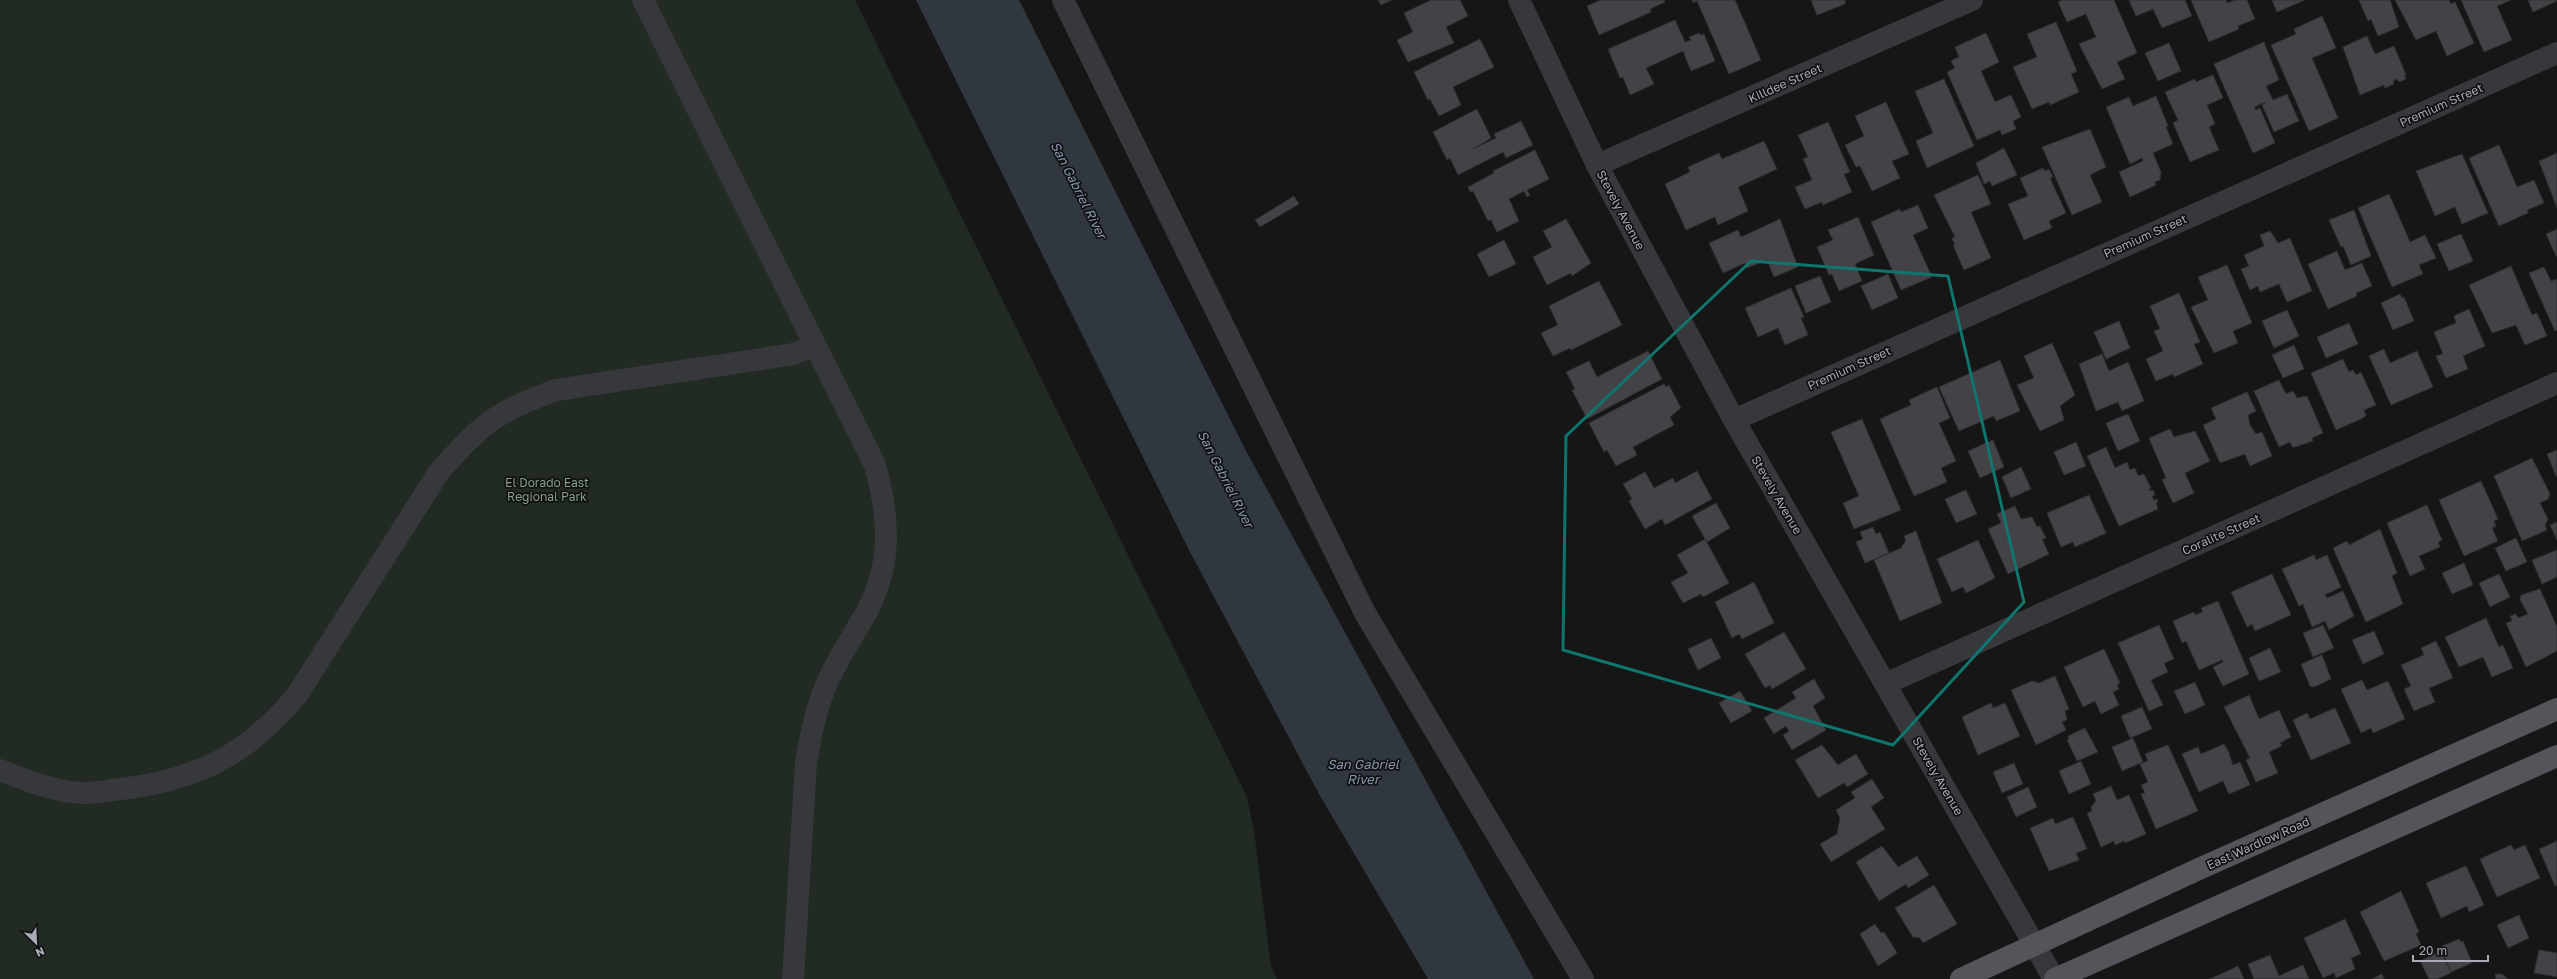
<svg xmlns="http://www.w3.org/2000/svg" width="2557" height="979" font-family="'Golos Text',sans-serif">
  <rect width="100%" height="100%" fill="#161617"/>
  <path fill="#222a24" d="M0 0H855L1247 797 1254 831 1271 966 1277 979H0Z"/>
  <path fill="#30373f" d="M916 0H1019L1245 449 1534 979H1428L1319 794 1190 552Z"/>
  <g fill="#434347" stroke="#303033">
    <path d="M1378 0H1392L1381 5Z"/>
    <path d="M1431 0H1460L1468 16 1446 27 1454 43 1408 62 1397 40 1413 32 1404 13Z"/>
    <path d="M1601 0H1664L1665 2 1650 9 1651 12 1599 35 1587 6Z"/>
    <path d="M1692 0H1735L1761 60 1729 74 1697 1 1693 3Z"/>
    <path d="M1811 0H1845V4L1817 15Z"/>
    <path d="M2062 0H2114L2137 53 2117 62 2125 79 2102 89 2079 44 2096 37 2086 14 2067 22 2058 2Z"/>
    <path d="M2129 0H2185L2192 16 2162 28 2153 9 2136 16Z"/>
    <path d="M2191 0H2226L2227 3 2235 0H2247L2255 19 2238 26 2239 29 2209 42Z"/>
    <path d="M2272 0H2305L2277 12Z"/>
    <path d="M2359 0H2390L2399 27 2378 36 2371 19 2368 21Z"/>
    <path d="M2395 0H2449L2451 4 2455 2 2474 43 2447 56 2436 31 2416 40Z"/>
    <path d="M2461 0H2511L2497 6 2512 40 2484 52Z"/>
    <path d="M2528 0H2557V1L2533 12Z"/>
    <path d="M2322 16 2336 48 2312 58 2338 118 2309 131 2271 45 2296 34 2294 29Z"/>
    <path d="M1675 20 1685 42 1691 40 1689 37 1699 33 1700 35 1704 34 1715 61 1691 71 1683 51 1646 68 1654 84 1630 95 1623 77 1620 78 1608 49Z"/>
    <path d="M2056 22 2077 71 2071 74 2079 92 2050 105 2049 102 2032 109 2013 67 2037 57 2027 34Z"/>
    <path d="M1986 33 1999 62 1981 71 1995 102 2011 95 2021 117 2013 121 2016 129 2002 135 2000 130 1977 140 1947 72 1955 68 1951 61 1959 57 1955 47Z"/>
    <path d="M2367 36 2375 54 2394 46 2406 75 2404 76 2406 79 2399 82 2397 79 2393 81 2394 84 2385 88 2384 85 2360 95 2343 47Z"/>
    <path d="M1480 39 1494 67 1453 87 1461 105 1439 116 1430 99 1428 100 1414 72Z"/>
    <path d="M2264 42 2279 80 2266 86 2273 100 2287 94 2299 121 2274 132 2262 105 2266 102 2254 107 2256 110 2260 108 2275 143 2253 153 2214 64Z"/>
    <path d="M2169 43 2181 71 2158 81 2145 53Z"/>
    <path d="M2213 75 2223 98 2207 105 2215 124 2209 127 2219 150 2190 162 2173 123 2178 120 2165 92 2195 79 2196 82Z"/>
    <path d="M1944 79 1974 146 1927 168 1916 141 1933 133 1915 91Z"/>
    <path d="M2156 96 2168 126 2166 127 2173 144 2153 153 2161 172 2160 180 2155 182 2156 185 2130 197 2119 172 2143 161 2142 158 2130 164 2106 107 2129 97 2133 106Z"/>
    <path d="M1886 102 1909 154 1892 161 1900 178 1872 191 1860 166 1856 167 1845 145 1864 136 1855 116Z"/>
    <path d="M1477 109 1491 138 1473 149 1496 138 1494 134 1521 121 1533 145 1506 158 1503 152 1458 175 1450 158 1447 160 1433 132Z"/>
    <path d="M1828 122 1850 172 1844 174 1852 192 1823 205 1822 202 1805 209 1795 187 1812 180 1803 159 1808 157 1798 135Z"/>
    <path d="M2090 129 2106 167 2090 175 2102 202 2072 215 2042 147Z"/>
    <path d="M1764 141 1777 169 1738 187 1748 211 1718 225 1715 217 1686 230 1665 184 1690 172 1688 167 1719 153 1722 159Z"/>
    <path d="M2499 145 2517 187 2534 180 2544 203 2527 210 2528 213 2499 226 2469 158Z"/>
    <path d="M2004 148 2017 175 1992 186 1990 181 1984 184 1976 163Z"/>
    <path d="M1535 150 1549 179 1527 190 1530 195 1527 197 1524 191 1509 199 1519 221 1497 232 1491 220 1488 221 1473 191 1470 192 1468 187 1494 173 1493 171Z"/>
    <path d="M2557 153V208L2539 161Z"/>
    <path d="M2462 154 2488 213 2462 224 2455 207 2435 216 2416 171Z"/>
    <path d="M2043 168 2045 171 2049 169 2053 177 2050 178 2066 213 2049 221 2052 228 2024 240 2008 204 2028 196 2020 178Z"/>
    <path d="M1978 175 1991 204 1971 212 1991 258 1964 270 1953 245H1955L1952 238 1955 237 1934 195Z"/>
    <path d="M2389 194 2410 242 2425 235 2436 258 2419 265 2423 274 2392 287 2358 208Z"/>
    <path d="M1294 196 1299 204 1260 227 1255 220Z"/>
    <path d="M1918 205 1928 228 1913 235 1932 277 1901 290 1871 222 1900 209 1901 212Z"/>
    <path d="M2354 210 2371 256 2351 265 2343 246 2341 247 2329 220Z"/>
    <path d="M1858 217 1874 255 1855 264 1862 281 1839 291 1832 274 1829 275 1817 247 1833 240 1828 230Z"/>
    <path d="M1566 219 1591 263 1572 276 1571 273 1547 285 1533 257 1552 247 1543 231Z"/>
    <path d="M1780 219 1798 267 1774 277 1767 260 1747 268 1745 263 1723 273 1709 243 1738 230 1741 237Z"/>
    <path d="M2557 229V256H2556L2546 234Z"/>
    <path d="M2270 231 2278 243 2290 238 2312 291 2287 302 2279 284 2260 292 2258 286 2250 290 2241 269 2249 266 2244 255 2264 246 2260 235Z"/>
    <path d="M2461 234 2473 261 2449 271 2437 244Z"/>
    <path d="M1504 240 1516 264 1489 277 1477 254Z"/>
    <path d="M2337 251 2345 270 2362 263 2372 286 2356 293 2357 296 2328 309 2308 264Z"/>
    <path d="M2227 265 2252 323 2233 331 2238 343 2214 353 2191 307 2208 300 2198 277Z"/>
    <path d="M2511 266 2532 315 2537 313 2547 336 2525 345 2516 325 2492 333 2469 285Z"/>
    <path d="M2544 267 2551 281 2557 279V330L2555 331 2529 273Z"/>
    <path d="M1888 274 1898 298 1872 310 1861 286Z"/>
    <path d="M1820 276 1831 302 1806 313 1795 286Z"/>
    <path d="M1599 281 1622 325 1571 350 1570 348 1553 356 1541 333 1558 325 1549 306Z"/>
    <path d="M1791 288 1804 317 1801 318 1808 335 1785 345 1778 328 1758 337 1745 308Z"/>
    <path d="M2179 293 2200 342 2194 344 2203 364 2174 377 2173 374 2156 381 2146 359 2163 351 2154 331 2160 329 2150 306Z"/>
    <path d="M2400 294 2402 298 2404 297 2414 321 2393 330 2381 303Z"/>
    <path d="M2469 309 2485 346 2463 356 2468 369 2446 378 2436 356 2443 354 2434 332 2456 323 2454 316Z"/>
    <path d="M2287 310 2299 336 2274 348 2262 321Z"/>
    <path d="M2119 321 2130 348 2106 359 2094 332Z"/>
    <path d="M2349 323 2358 344 2326 358 2317 337Z"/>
    <path d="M2052 343 2075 395 2060 406 2064 420 2040 431 2017 385 2034 378 2024 356Z"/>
    <path d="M2294 345 2304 369 2283 378 2272 355Z"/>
    <path d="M2384 349 2390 363 2417 351 2433 387 2391 405 2369 356Z"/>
    <path d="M1648 351 1662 379 1587 419 1572 390 1575 389 1566 372 1589 361 1597 377Z"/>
    <path d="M2102 354 2109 371 2128 362 2144 401 2122 411 2118 402 2096 411 2079 364Z"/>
    <path d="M2343 359 2349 372 2353 370 2356 375 2361 372 2376 405 2364 410 2366 415 2363 418 2336 430 2311 373Z"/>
    <path d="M2000 360 2020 411 1996 421 1994 416 1959 431 1939 387Z"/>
    <path d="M2279 380 2286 394 2293 391 2297 398 2307 396 2323 433 2312 438 2313 441 2295 447H2292L2290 442 2279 447 2254 391Z"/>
    <path d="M1664 384 1666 387 1669 385 1681 408 1670 417 1674 425 1633 447 1637 455 1616 466 1607 450 1604 452 1589 423Z"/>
    <path d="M1937 387 1950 418 1939 423 1956 461 1941 468 1947 482 1914 496 1880 419 1911 405 1909 400Z"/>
    <path d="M2247 392 2256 411 2248 415 2250 425 2256 434 2262 432 2272 456 2250 466 2245 454 2220 463 2203 425 2216 419 2211 408Z"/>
    <path d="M2128 414 2140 441 2118 451 2106 423Z"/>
    <path d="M1862 419 1901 510 1854 529 1843 503 1859 496 1831 432Z"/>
    <path d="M2170 429 2174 437 2195 431 2210 461 2185 473 2194 493 2173 503 2162 480 2166 478 2149 438Z"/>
    <path d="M1993 440 2004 467 1980 478 1968 451Z"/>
    <path d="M2076 442 2086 466 2064 475 2054 452Z"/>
    <path d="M2106 447 2115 468 2127 462 2130 470 2135 468 2138 476 2143 474 2145 476 2151 488 2149 489 2150 491 2153 490 2155 495 2152 496 2154 500 2157 499 2158 502 2156 503 2158 509 2119 526 2087 456Z"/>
    <path d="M2557 450V476H2556L2547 454Z"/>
    <path d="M2532 458 2550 494 2548 499 2540 503 2548 519 2545 525 2547 530 2522 541 2494 476Z"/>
    <path d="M2021 467 2031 489 2011 498 2002 477Z"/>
    <path d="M1697 471 1712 499 1665 525 1662 519 1645 529 1629 501 1632 499 1623 484 1645 472 1654 488 1673 478 1675 483Z"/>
    <path d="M2481 481 2498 519 2494 521 2496 526 2492 528 2498 541 2464 556 2439 500Z"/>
    <path d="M1966 490 1977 514 1956 523 1945 499Z"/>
    <path d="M2089 495 2106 533 2075 547 2073 542 2061 547 2047 513Z"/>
    <path d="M1716 503 1730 528 1707 542 1692 516Z"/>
    <path d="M2427 505 2442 540 2438 542 2440 547 2419 556 2425 569 2410 576 2387 523Z"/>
    <path d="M2015 506 2021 519 2032 517 2037 527 2040 526 2046 538 2042 539 2049 554 2008 574 1988 529 2001 523 1997 514Z"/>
    <path d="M2557 522V540L2550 525Z"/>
    <path d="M1873 527 1876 534 1880 532 1889 553 1865 563 1856 542 1863 539 1860 532Z"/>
    <path d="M2380 529 2397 573 2392 576 2403 604 2366 622 2333 548 2347 541 2349 545Z"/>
    <path d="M1916 531 1942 603 1900 621 1874 560 1901 548 1906 540 1904 536Z"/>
    <path d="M2516 538 2527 562 2506 571 2495 548Z"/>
    <path d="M1705 539 1729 583 1703 597 1701 594 1683 603 1671 582 1688 573 1677 555Z"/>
    <path d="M1978 540 1995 578 1966 593 1963 587 1952 592 1937 559Z"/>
    <path d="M2557 550V577L2542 584 2532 560Z"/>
    <path d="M2314 555 2316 560 2327 555 2341 587 2325 595 2327 598 2343 591 2354 616 2329 630 2325 621 2312 627 2303 604 2299 606 2282 569Z"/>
    <path d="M2464 563 2473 585 2452 594 2442 573Z"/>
    <path d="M2272 574 2291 615 2255 631 2252 624 2247 627 2231 592Z"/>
    <path d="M2499 574 2510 597 2490 607 2479 583Z"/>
    <path d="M1754 582 1774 623 1742 639 1739 634 1732 638 1715 602Z"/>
    <path d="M2540 589 2557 627V651L2526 667 2506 623 2512 621 2510 616 2516 614 2518 618 2528 614 2520 600 2521 595Z"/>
    <path d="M2218 601 2249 674 2223 686 2213 667 2223 662 2222 660 2199 670 2186 641 2182 643 2173 621 2194 612 2195 615 2203 612 2201 608Z"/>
    <path d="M2486 618 2499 647 2503 645 2513 668 2492 677 2483 657 2459 667 2445 637Z"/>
    <path d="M2159 625 2174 659 2164 663 2168 672 2151 680 2163 705 2149 711 2118 643Z"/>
    <path d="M2323 625 2334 648 2313 657 2303 633Z"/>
    <path d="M2374 631 2384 654 2363 664 2352 640Z"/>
    <path d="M1784 632 1806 669 1772 689 1770 685 1765 688 1745 654Z"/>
    <path d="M1711 638 1721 658 1698 670 1688 649Z"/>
    <path d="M2436 641 2453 678 2429 688 2435 702 2414 711 2404 689 2411 686 2401 665 2424 655 2421 648Z"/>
    <path d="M2270 648 2281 672 2259 681 2249 658Z"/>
    <path d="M2104 649 2120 683 2117 685 2119 689 2113 692 2119 705 2101 714 2095 701 2083 707 2064 667Z"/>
    <path d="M2322 655 2331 679 2314 687 2310 686 2301 664Z"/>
    <path d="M2055 676 2069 709 2065 711 2067 720 2062 722 2066 730 2036 745 2011 690 2032 681 2039 683Z"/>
    <path d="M1814 679 1825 698 1813 706 1826 730 1792 750 1783 735 1789 731 1786 726 1774 734 1764 718 1796 698 1792 692Z"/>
    <path d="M2362 680 2367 690 2388 681 2405 719 2373 733 2371 728 2361 733 2341 689Z"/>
    <path d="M2195 682 2205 705 2185 714 2174 691Z"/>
    <path d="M1740 691 1752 711 1731 723 1719 703Z"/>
    <path d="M2249 695 2259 719 2279 710 2291 737 2280 743 2282 746 2269 752 2278 773 2256 782 2246 760 2250 758 2224 707Z"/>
    <path d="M1991 703 1993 708 2005 703 2020 736 1978 755 1962 717Z"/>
    <path d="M2142 707 2152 729 2130 738 2121 716Z"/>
    <path d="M2335 708 2351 743 2311 760 2293 720 2307 713 2310 719Z"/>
    <path d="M2085 728 2098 752 2077 761 2067 740 2069 739 2068 736Z"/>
    <path d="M2133 738 2143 762 2122 771 2112 747Z"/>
    <path d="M2224 744 2230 754H2229L2233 765 2240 762 2250 785 2229 794 2223 781 2199 792 2182 754 2198 747 2201 754Z"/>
    <path d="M1822 745 1838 765 1856 754 1868 774 1847 787 1844 783 1818 798 1795 760Z"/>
    <path d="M2168 745 2198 811 2156 829 2141 794 2145 793 2141 785 2148 782 2140 764 2148 761 2145 754Z"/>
    <path d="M2081 761 2091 784 2069 794 2059 771Z"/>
    <path d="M2014 763 2023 784 2002 793 1993 772Z"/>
    <path d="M1872 779 1884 798 1871 807 1885 829 1831 862 1820 844 1837 834 1840 818 1836 810 1855 798 1851 792Z"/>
    <path d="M2111 786 2117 800 2129 795 2146 834 2125 843 2124 841 2115 845 2114 841 2101 847 2087 813 2092 811 2091 807 2096 801 2093 794Z"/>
    <path d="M2028 787 2037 807 2016 817 2007 797Z"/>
    <path d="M2073 817 2087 849 2076 853 2079 860 2049 871 2030 828 2053 818 2055 824Z"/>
    <path d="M2557 841V885L2555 886 2539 849Z"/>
    <path d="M2511 845 2514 850 2525 845 2540 878 2497 897 2480 859Z"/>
    <path d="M1882 846 1898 867 1917 856 1929 875 1908 888 1906 884 1879 901 1856 862Z"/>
    <path d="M2466 866 2484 905 2469 912 2467 906 2441 918 2426 883Z"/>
    <path d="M1934 885 1957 924 1923 943 1920 938 1913 937 1895 908Z"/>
    <path d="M2401 891 2419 932 2416 934 2421 945 2384 961 2360 912Z"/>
    <path d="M2519 915 2529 938 2508 948 2497 925Z"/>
    <path d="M2345 919 2361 954 2351 958 2355 969 2336 978 2334 973 2323 978 2304 938Z"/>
    <path d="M1875 924 1881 933 1884 932 1897 953 1878 966 1860 934Z"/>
    <path d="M2459 939 2461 942 2463 941 2472 963 2451 972 2442 951 2444 950 2442 946Z"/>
    <path d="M2539 950 2557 953V977L2534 973Z"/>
    <path d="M2441 951 2451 973 2437 979H2429L2420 961Z"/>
    <path d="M2270 955 2279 976 2303 965 2309 979H2254L2248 964Z"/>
    <path d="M2238 966 2244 979H2210Z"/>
    <path d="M2382 974 2384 979H2372Z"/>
    <path d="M2495 974H2502L2508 979H2496Z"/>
  </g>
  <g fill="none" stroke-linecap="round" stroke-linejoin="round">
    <g stroke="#37383c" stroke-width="22">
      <path d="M643 0 875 465C890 520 893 569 862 620 849 643 834 664 824 690 815 713 810 739 806 763L793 979"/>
      <path d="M1063 0 1365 613 1583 979"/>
      <path d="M1519 0 1597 165 1734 420 2054 979"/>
      <path d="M1597 165 1972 0"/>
      <path d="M1734 420 2557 53"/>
      <path d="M1885 684 2557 383"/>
      <path d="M0 770C25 780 54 792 82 793 94 794 108 790 121 789 198 780 248 754 297 695L439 472C456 453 473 433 494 419 513 406 535 398 556 390L794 354 814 345"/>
    </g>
    <g stroke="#54545b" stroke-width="22">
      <path d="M1961 979 2201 868 2557 709"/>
      <path d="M2055 979 2557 756"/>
    </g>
  </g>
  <path fill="none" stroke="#0f766e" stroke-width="3" stroke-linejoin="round" d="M1751 261 1948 276 2024 602 1893 745 1563 650 1566 436Z"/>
  <g text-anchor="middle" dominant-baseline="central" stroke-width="3.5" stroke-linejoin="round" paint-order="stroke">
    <g font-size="12" fill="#a9acb6" stroke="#111112">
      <text transform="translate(1785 83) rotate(-24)">Killdee Street</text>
      <text transform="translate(2441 105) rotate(-24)">Premium Street</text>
      <text transform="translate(1621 210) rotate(62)">Stevely Avenue</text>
      <text transform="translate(2145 236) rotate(-24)">Premium Street</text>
      <text transform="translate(1849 368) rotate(-24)">Premium Street</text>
      <text transform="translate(1777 495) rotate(60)">Stevely Avenue</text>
      <text transform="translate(2221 534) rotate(-24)">Coralite Street</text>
      <text transform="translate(1938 776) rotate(60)">Stevely Avenue</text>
      <text transform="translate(2258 843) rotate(-24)">East Wardlow Road</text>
    </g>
    <g font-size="12" fill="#839f87" stroke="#111112">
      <text x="547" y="482">El Dorado East<tspan x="547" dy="14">Regional Park</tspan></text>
    </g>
    <g font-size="13" font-style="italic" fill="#8496ad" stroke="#111112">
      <text transform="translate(1079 190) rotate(63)">San Gabriel River</text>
      <text transform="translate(1226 479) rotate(63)">San Gabriel River</text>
      <text x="1363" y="764">San Gabriel<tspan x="1363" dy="15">River</tspan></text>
    </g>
  </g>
  <g transform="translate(36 943) rotate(156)" stroke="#111112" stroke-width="3" paint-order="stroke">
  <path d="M0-3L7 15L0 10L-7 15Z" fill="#a9acb6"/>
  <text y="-6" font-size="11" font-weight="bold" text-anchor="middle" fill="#a9acb6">N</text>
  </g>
  <path d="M2413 955v6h75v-6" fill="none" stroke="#a9acb6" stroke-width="2"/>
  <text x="2419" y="955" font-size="12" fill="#a9acb6" stroke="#111112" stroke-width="3" paint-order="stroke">20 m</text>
</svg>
